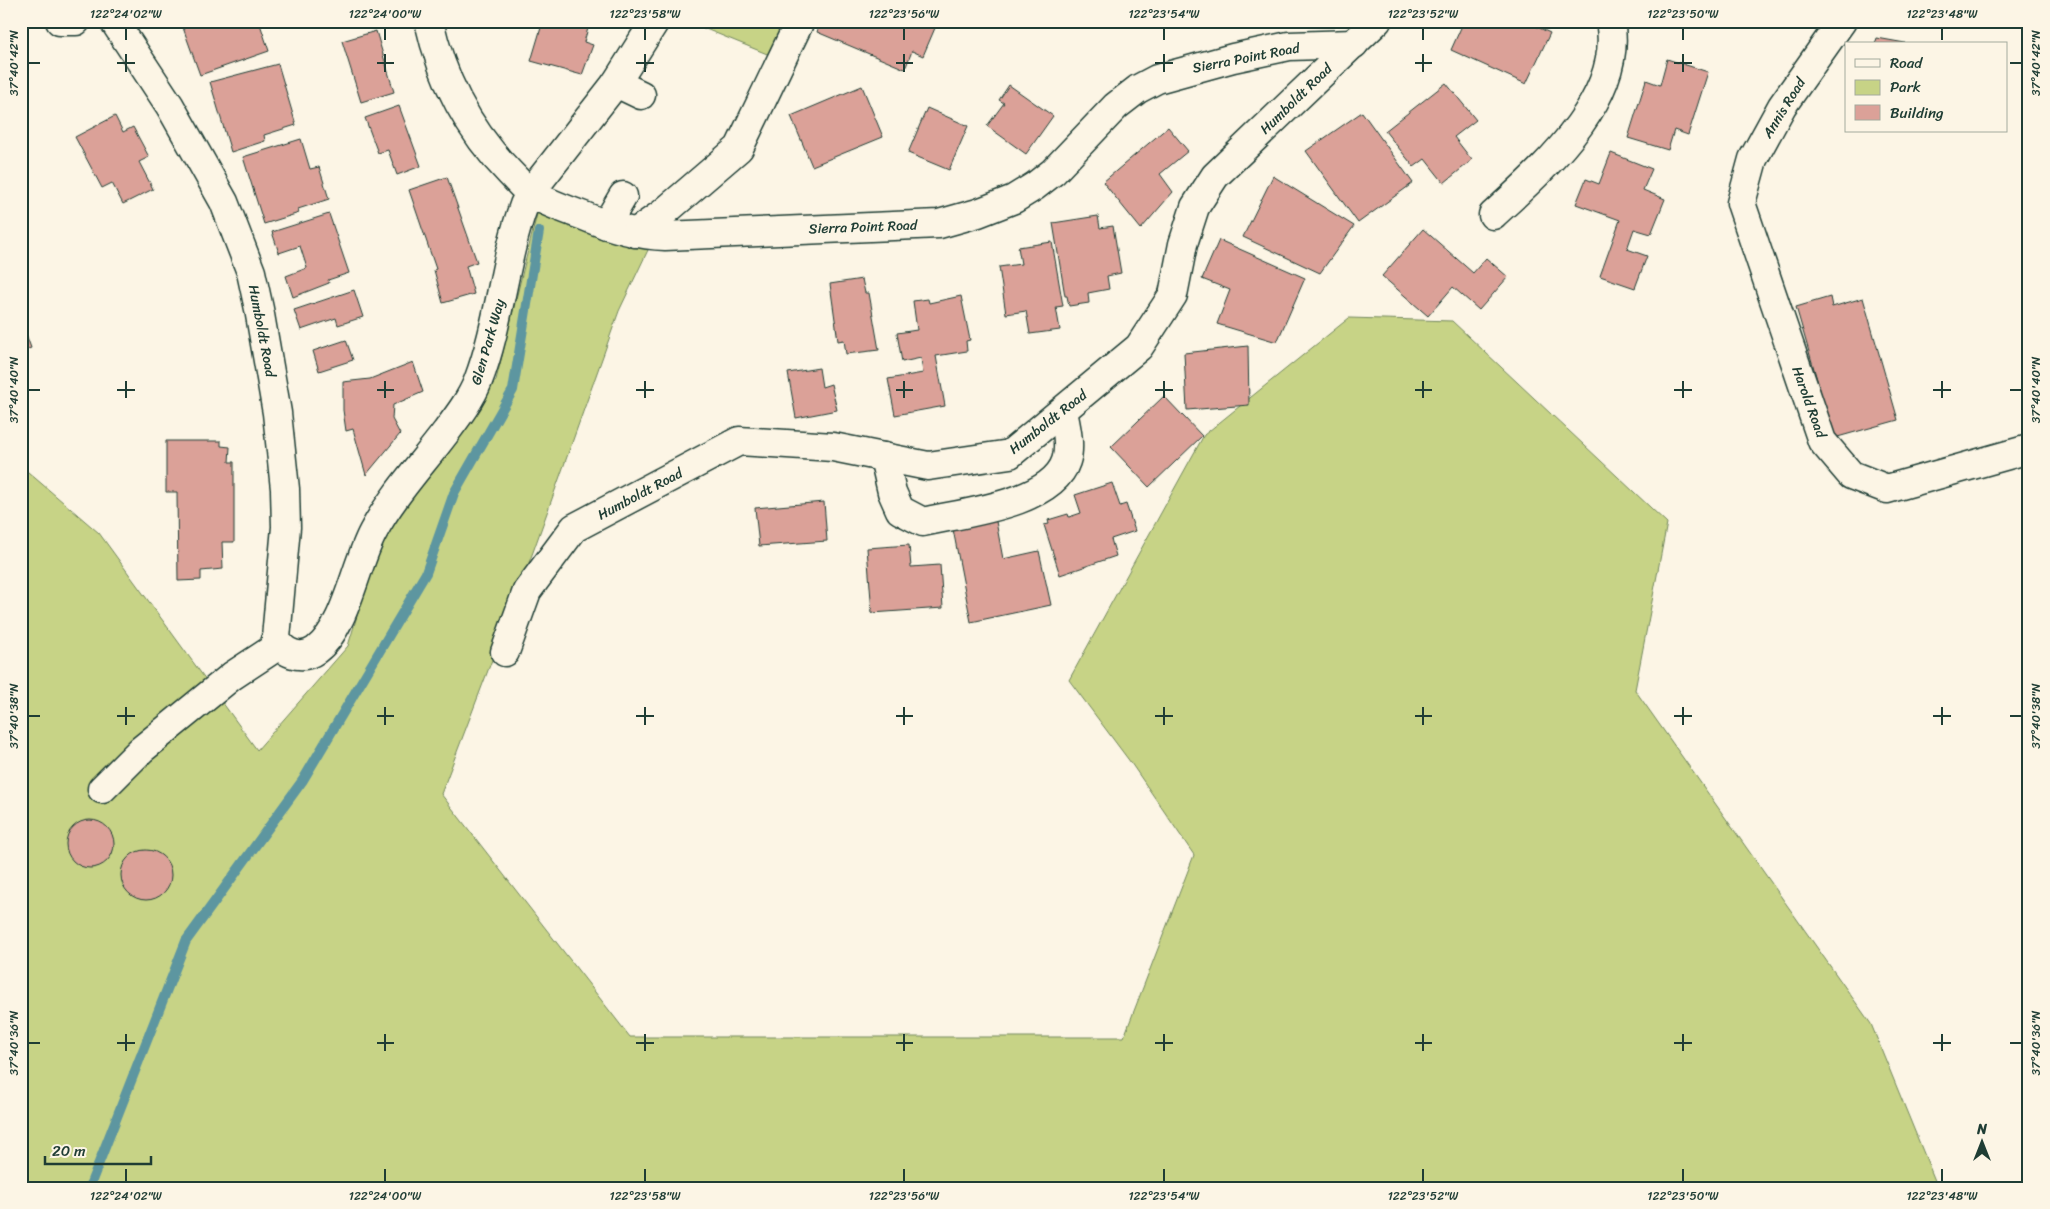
<svg xmlns="http://www.w3.org/2000/svg" width="2050" height="1209" font-family="Sriracha,sans-serif">
  <rect width="100%" height="100%" fill="#fcf5e5"/>
  <filter id="ink" filterUnits="userSpaceOnUse"><feTurbulence type="fractalNoise" baseFrequency=".02" numOctaves="2"/><feDisplacementMap in="SourceGraphic" scale="10" xChannelSelector="R" yChannelSelector="G"/><feConvolveMatrix kernelMatrix="1 2 1 2 8 2 1 2 1" color-interpolation-filters="sRGB"/></filter>
  <g filter="url(#ink)">
    <g fill="#c7d386" stroke="#73885d">
      <path d="M686 21H793L777 58Z"/>
      <path d="M538 210 648 250 619 311 533 552 441 794 630 1037H1124L1194 855 1131 763 1069 680 1204 435 1349 318 1452 321 1667 523 1635 690 1871 1024 1938 1188H21V466L99 533 257 750 348 646 382 533 496 380Z"/>
    </g>
    <g fill="none" stroke-linecap="round" stroke-linejoin="round">
      <path stroke="#5d96a0" stroke-width="10" d="M89 1188 186 941 303 780 426 573 454 493 513 390 539 231"/>
    </g>
    <g fill="#dba198" stroke="#1f3d34">
      <path d="M185 21H259L269 51 200 75 181 22Z"/>
      <path d="M543 21H578L589 25 584 42 593 45 582 75 531 61Z"/>
      <path d="M821 21H938L923 56 912 51 905 69 817 32Z"/>
      <path d="M1464 21H1525L1550 33 1526 84 1451 50Z"/>
      <path d="M376 31 394 92 361 102 342 41Z"/>
      <path d="M1877 38 1905 43V44H1875Z"/>
      <path d="M1667 59 1708 72 1688 135 1674 130 1668 150 1628 138 1646 80 1660 85Z"/>
      <path d="M278 64 296 125 264 135 265 141 231 152 210 82Z"/>
      <path d="M1446 83 1476 120 1454 137 1472 160 1444 183 1425 159 1414 167 1385 131Z"/>
      <path d="M1009 85 1053 116 1026 154 987 126 1004 103 999 100Z"/>
      <path d="M862 86 883 137 812 166 791 116Z"/>
      <path d="M399 106 421 166 397 175 388 150 378 153 365 118Z"/>
      <path d="M927 108 968 126 949 170 908 153Z"/>
      <path d="M1362 112 1413 183 1358 223 1306 151Z"/>
      <path d="M115 116 123 132 133 127 149 157 139 162 153 189 123 204 112 183 102 188 75 137Z"/>
      <path d="M1168 127 1188 151 1160 174 1173 192 1141 229 1103 182Z"/>
      <path d="M301 139 310 169 319 167 329 199 298 209 299 213 264 224 243 157Z"/>
      <path d="M1611 153 1652 169 1643 190 1665 199 1651 234 1634 229 1627 249 1647 256 1635 288 1600 276 1620 220 1576 204 1586 179 1599 184Z"/>
      <path d="M1273 176 1354 226 1320 273 1243 237Z"/>
      <path d="M447 177 477 262 466 266 474 294 443 303 434 270 436 269 409 190Z"/>
      <path d="M329 214 349 273 328 280 329 283 293 297 286 276 307 268 300 246 279 253 272 232Z"/>
      <path d="M1098 216 1100 228 1113 226 1121 273 1107 276 1109 289 1088 293 1089 303 1069 306 1067 296H1065L1053 223Z"/>
      <path d="M1423 229 1473 273 1486 258 1508 277 1479 310 1453 287 1428 316 1382 276Z"/>
      <path d="M1219 240 1305 278 1277 342 1217 324 1230 290 1202 279Z"/>
      <path d="M1052 242 1063 306 1056 307 1060 330 1030 334 1026 311 1006 314 999 267 1021 264 1018 247Z"/>
      <path d="M862 279 865 293H869L879 350 846 354 844 340 838 341 830 284Z"/>
      <path d="M354 290 363 317 338 325 336 318 301 330 294 310Z"/>
      <path d="M961 296 970 340 966 341 967 351 936 356 945 406 895 415 888 379 923 373 921 358 902 362 897 333 917 330 913 301 928 299 929 303Z"/>
      <path d="M1830 297 1832 307 1863 298 1898 420 1834 438 1796 307Z"/>
      <path d="M21 320 31 348 21 352Z"/>
      <path d="M346 340 353 360 319 371 313 351Z"/>
      <path d="M1248 346 1249 405 1187 410 1184 353Z"/>
      <path d="M413 362 423 392 393 405 392 419 400 434 366 475 353 429 346 431 343 410V382L370 379Z"/>
      <path d="M819 368 822 387 831 384 837 410 796 418 788 373Z"/>
      <path d="M1164 396 1202 436 1149 487 1111 447Z"/>
      <path d="M166 441H221V446L230 447 229 462H234V542H222L223 569 201 571V580L178 581 177 492H166Z"/>
      <path d="M1112 483 1120 506 1126 504 1135 531 1111 539 1116 556 1060 575 1044 525 1049 524 1048 520 1068 514 1069 517 1081 513 1075 495Z"/>
      <path d="M824 502 827 541 759 546 755 508Z"/>
      <path d="M995 516 1003 559 1039 551 1051 605 971 622 952 524Z"/>
      <path d="M909 545 911 567 940 565 943 608 872 613 867 548Z"/>
      <circle cx="90" cy="844" r="24"/>
      <circle cx="146" cy="875" r="25"/>
    </g>
    <g fill="none" stroke-linecap="round" stroke-linejoin="round">
      <defs>
        <g id="minor">
          <path d="M60 21H76"/>
          <path d="M114 21 170 106 224 202 251 272 259 309 277 413 285 489 286 527 276 638C282 653 301 661 316 650 346 628 355 565 373 532 392 496 422 464 446 432 458 416 471 399 478 381 500 324 503 262 524 205L530 193 616 83 655 21"/>
          <path d="M429 21C442 80 468 130 510 173 517 180 524 189 532 194 548 203 567 210 584 216 610 227 636 235 665 236L939 224 978 213 1014 199 1035 186 1053 172 1116 106 1138 89 1157 79 1233 58 1289 46 1354 44"/>
          <path d="M1842 21 1782 106 1753 159 1741 203 1822 441 1851 475 1887 489 2029 449"/>
          <path d="M616 83 641 95"/>
          <path d="M1493 215C1544 168 1625 98 1610 21"/>
          <path d="M606 225 623 196"/>
          <path d="M635 233 662 214 739 148 800 21"/>
          <path d="M884 457 892 492 900 510 923 522C962 513 1052 504 1066 461 1071 446 1066 426 1063 411"/>
          <path d="M505 652 527 591 574 528 739 441 833 447 928 466 1010 454 1139 347 1173 295 1183 244 1195 207 1215 176 1377 21"/>
          <path d="M102 789 141 750 232 676 279 645"/>
        </g>
      </defs>
      <use href="#minor" stroke="#1f3d34" stroke-width="31"/>
      <use href="#minor" stroke="#fcf5e5" stroke-width="28"/>
    </g>
  </g>
  <path fill="none" stroke="#1f3d34" stroke-width="2" d="M126 28V40M385 28V40M645 28V40M904 28V40M1164 28V40M1423 28V40M1683 28V40M1942 28V40M126 54V72M385 54V72M645 54V72M904 54V72M1164 54V72M1423 54V72M1683 54V72M28 63H40M117 63H135M377 63H394M636 63H654M896 63H913M1155 63H1173M1415 63H1432M1674 63H1692M2010 63H2022M126 381V398M385 381V398M645 381V398M904 381V398M1164 381V398M1423 381V398M1683 381V398M1942 381V398M28 390H40M117 390H135M377 390H394M636 390H654M896 390H913M1155 390H1173M1415 390H1432M1674 390H1692M1933 390H1951M2010 390H2022M126 707V725M385 707V725M645 707V725M904 707V725M1164 707V725M1423 707V725M1683 707V725M1942 707V725M28 716H40M117 716H135M377 716H394M636 716H654M896 716H913M1155 716H1173M1415 716H1432M1674 716H1692M1933 716H1951M2010 716H2022M126 1034V1051M385 1034V1051M645 1034V1051M904 1034V1051M1164 1034V1051M1423 1034V1051M1683 1034V1051M1942 1034V1051M28 1043H40M117 1043H135M377 1043H394M636 1043H654M896 1043H913M1155 1043H1173M1415 1043H1432M1674 1043H1692M1933 1043H1951M2010 1043H2022M126 1169V1182M385 1169V1182M645 1169V1182M904 1169V1182M1164 1169V1182M1423 1169V1182M1683 1169V1182M1942 1169V1182"/>
  <g text-anchor="middle" dominant-baseline="central" stroke-width="4" stroke-linejoin="round" paint-order="stroke">
    <g font-size="14" fill="#1f3d34" stroke="#fcf5e5">
      <text transform="translate(1246 58) rotate(-11)">Sierra Point Road</text>
      <text transform="translate(1296 99) rotate(-44)">Humboldt Road</text>
      <text transform="translate(1784 108) rotate(-58)">Annis Road</text>
      <text transform="translate(863 227) rotate(-2)">Sierra Point Road</text>
      <text transform="translate(262 331) rotate(79)">Humboldt Road</text>
      <text transform="translate(488 342) rotate(-74)">Glen Park Way</text>
      <text transform="translate(1809 402) rotate(70)">Harold Road</text>
      <text transform="translate(1048 422) rotate(-38)">Humboldt Road</text>
      <text transform="translate(640 494) rotate(-28)">Humboldt Road</text>
    </g>
  </g>
  <rect width="2050" height="1209" fill="none" stroke="#fcf5e5" stroke-width="55"/>
  <rect x="1845" y="42" width="162" height="90" fill="#fcf5e5" stroke="#a4ab9e"/>
  <rect x="1855" y="59" width="25" height="8" fill="#fcf5e5" stroke="#a4ab9e"/>
  <text x="1890" y="68" font-size="15" fill="#1f3d34">Road</text>
  <rect x="1855" y="80" width="25" height="15" fill="#c7d386" stroke="#a4ab9e"/>
  <text x="1890" y="92" font-size="15" fill="#1f3d34">Park</text>
  <rect x="1855" y="105" width="25" height="15" fill="#dba198" stroke="#a4ab9e"/>
  <text x="1890" y="118" font-size="15" fill="#1f3d34">Building</text>
  <g transform="translate(1982 1142)" stroke="#fcf5e5" stroke-width="4" paint-order="stroke">
  <path d="M0-4L9 19L0 12L-9 19Z" fill="#1f3d34"/>
  <text y="-8" font-size="14" font-weight="bold" text-anchor="middle" fill="#1f3d34">N</text>
  </g>
  <path d="M45 1156v8h106v-8" fill="none" stroke="#1f3d34" stroke-width="2.5"/>
  <text x="52" y="1156" font-size="15" fill="#1f3d34" stroke="#fcf5e5" stroke-width="4" paint-order="stroke">20 m</text>
  <rect x="28" y="28" width="1994" height="1154" fill="none" stroke="#1f3d34" stroke-width="2"/>
  <g font-size="12" text-anchor="middle" fill="#1f3d34">
    <text x="126" y="18">122°24'02"W</text>
    <text x="385" y="18">122°24'00"W</text>
    <text x="645" y="18">122°23'58"W</text>
    <text x="904" y="18">122°23'56"W</text>
    <text x="1164" y="18">122°23'54"W</text>
    <text x="1423" y="18">122°23'52"W</text>
    <text x="1683" y="18">122°23'50"W</text>
    <text x="1942" y="18">122°23'48"W</text>
    <text transform="translate(14 63) rotate(-90)" y="4">37°40'42"N</text>
    <text transform="translate(2036 63) rotate(-90)" y="4">37°40'42"N</text>
    <text transform="translate(14 390) rotate(-90)" y="4">37°40'40"N</text>
    <text transform="translate(2036 390) rotate(-90)" y="4">37°40'40"N</text>
    <text transform="translate(14 716) rotate(-90)" y="4">37°40'38"N</text>
    <text transform="translate(2036 716) rotate(-90)" y="4">37°40'38"N</text>
    <text transform="translate(14 1043) rotate(-90)" y="4">37°40'36"N</text>
    <text transform="translate(2036 1043) rotate(-90)" y="4">37°40'36"N</text>
    <text x="126" y="1200">122°24'02"W</text>
    <text x="385" y="1200">122°24'00"W</text>
    <text x="645" y="1200">122°23'58"W</text>
    <text x="904" y="1200">122°23'56"W</text>
    <text x="1164" y="1200">122°23'54"W</text>
    <text x="1423" y="1200">122°23'52"W</text>
    <text x="1683" y="1200">122°23'50"W</text>
    <text x="1942" y="1200">122°23'48"W</text>
  </g>
</svg>
